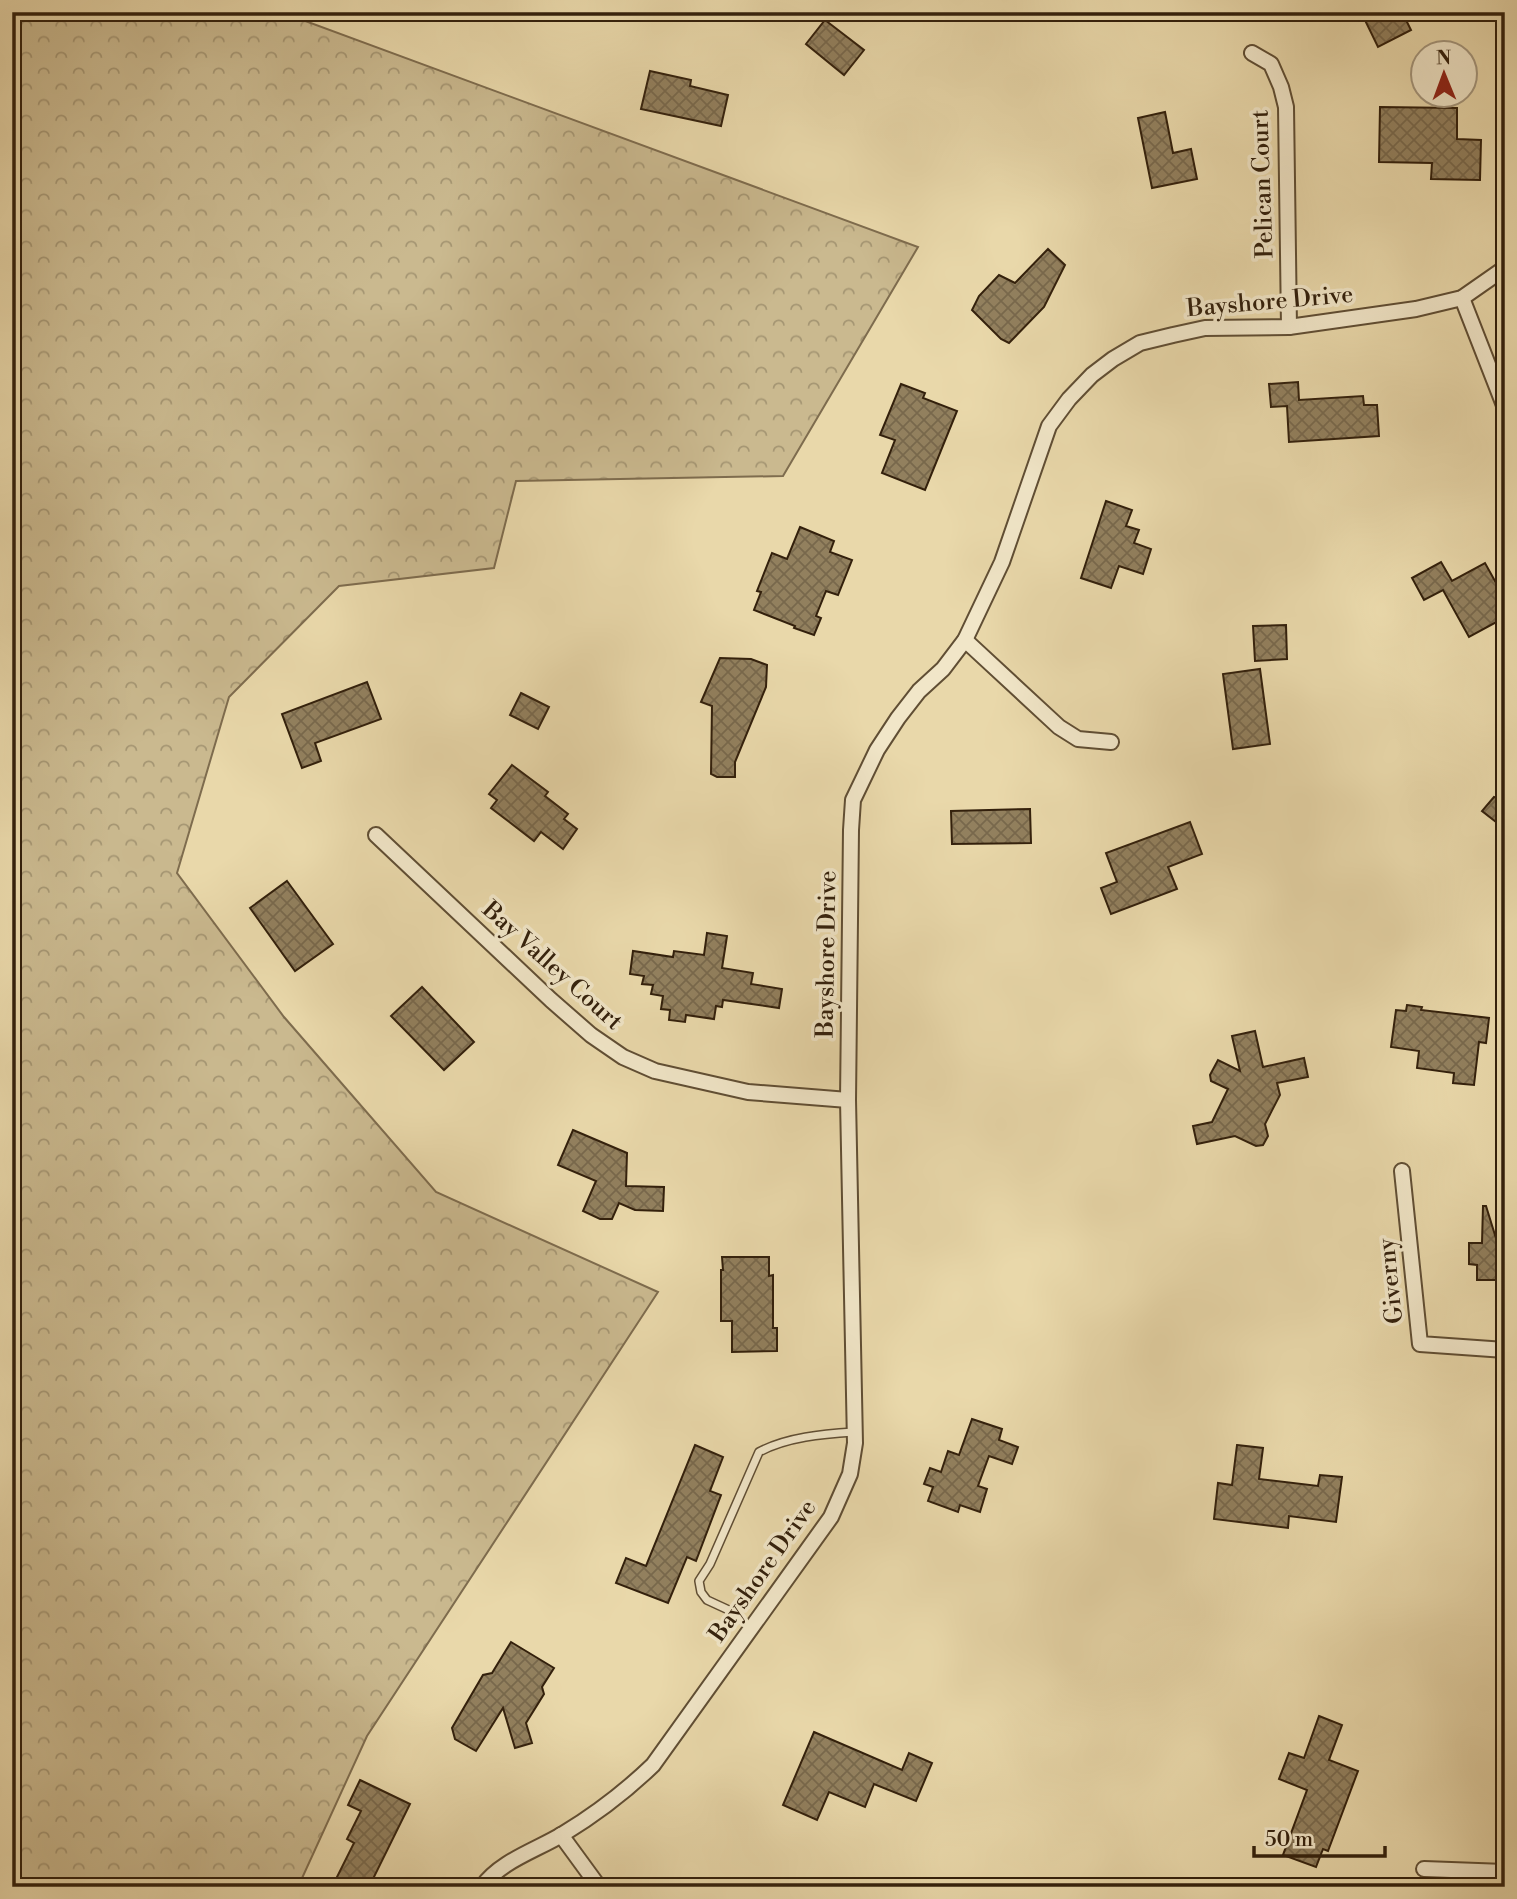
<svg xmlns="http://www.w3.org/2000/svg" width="1517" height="1899" font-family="'Libre Bodoni',serif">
  <defs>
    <pattern id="forest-crowns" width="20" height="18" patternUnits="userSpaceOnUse" patternTransform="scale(1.75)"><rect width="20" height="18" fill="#cab98f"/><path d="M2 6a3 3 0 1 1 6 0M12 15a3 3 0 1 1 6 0" fill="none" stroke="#a59673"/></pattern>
    <pattern id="building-cross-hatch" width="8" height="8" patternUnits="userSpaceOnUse" patternTransform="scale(1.75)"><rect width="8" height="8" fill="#92805e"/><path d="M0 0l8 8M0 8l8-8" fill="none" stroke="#78684c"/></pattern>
  </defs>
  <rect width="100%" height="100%" fill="#e9d8aa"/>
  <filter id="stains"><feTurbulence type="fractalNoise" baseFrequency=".00286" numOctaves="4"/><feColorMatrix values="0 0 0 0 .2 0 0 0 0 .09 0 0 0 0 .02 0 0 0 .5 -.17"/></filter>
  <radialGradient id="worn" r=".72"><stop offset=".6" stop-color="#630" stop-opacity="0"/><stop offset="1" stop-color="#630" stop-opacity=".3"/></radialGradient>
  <path fill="url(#forest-crowns)" stroke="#7e6c4e" stroke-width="2" d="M12 12H281L918 247 783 476 516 481 494 568 339 586 229 697 177 873 284 1017 436 1192 658 1292 367 1736 298 1887H12Z"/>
  <g fill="url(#building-cross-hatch)" stroke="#33200c" stroke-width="2">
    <path d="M1361 12H1402L1411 30 1378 47Z"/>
    <path d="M825 20 864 50 844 75 806 44Z"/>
    <path d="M650 71 691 80 690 86 728 95 721 126 641 109Z"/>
    <path d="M1380 107 1457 108V139L1481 140 1480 180 1431 179 1432 163 1379 162Z"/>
    <path d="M1165 112 1173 153 1191 149 1197 179 1152 188 1138 118Z"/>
    <path d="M1048 249 1065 265 1044 307 1009 343 1001 339 972 310 979 296 999 275 1015 283Z"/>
    <path d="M1298 382 1299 400 1363 396 1364 405H1377L1379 436 1289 442 1287 406 1271 407 1269 384Z"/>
    <path d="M901 384 925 393 923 398 957 411 925 490 882 473 895 440 880 435Z"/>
    <path d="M1106 501 1132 510 1126 526 1139 530 1134 543 1151 549 1143 574 1119 566 1111 588 1081 578Z"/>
    <path d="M800 527 834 541 830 552 852 560 838 595 826 591 816 616 821 618 814 635 794 628 795 626 754 610 761 592 757 591 772 553 787 559Z"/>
    <path d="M1441 562 1452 581 1485 563 1505 599V609L1499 613 1502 619 1469 637 1443 590 1424 600 1412 578Z"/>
    <path d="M1286 625 1287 659 1255 661 1253 626Z"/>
    <path d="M720 658 751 659 767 665 766 687 735 762V777H717L711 774 712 706 701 702Z"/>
    <path d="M1260 669 1270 744 1233 749 1223 674Z"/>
    <path d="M367 682 381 719 315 743 321 761 302 768 282 714Z"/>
    <path d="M521 693 549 707 538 729 510 715Z"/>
    <path d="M512 765 548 792 545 796 568 814 564 819 577 829 563 849 541 832 534 841 491 808 497 800 489 794Z"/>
    <path d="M1494 797 1505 800V829L1482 811Z"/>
    <path d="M1030 809 1031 843 952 844 951 811Z"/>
    <path d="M1190 822 1202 854 1168 867 1177 889 1111 914 1101 888 1117 882 1106 853Z"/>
    <path d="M287 881 333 944 295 971 250 908Z"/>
    <path d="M707 933 727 936 722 968 753 973 751 984 782 989 779 1008 723 1000 722 1007 716 1006 714 1019 686 1015 685 1022 669 1020 670 1010 661 1009 663 996 651 994 653 985 642 984 644 976 630 974 633 951 673 957 674 951 704 955Z"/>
    <path d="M422 987 474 1042 444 1070 391 1016Z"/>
    <path d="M1407 1005 1422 1007 1421 1010 1489 1018 1486 1043 1479 1042 1474 1085 1453 1083 1454 1073 1417 1068 1419 1051 1391 1047 1396 1010 1406 1011Z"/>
    <path d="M1255 1031 1263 1067 1304 1058 1308 1077 1277 1083 1280 1095 1265 1124 1268 1136 1263 1145 1256 1146 1235 1136 1197 1144 1193 1126 1212 1122 1228 1089 1211 1081 1210 1075 1218 1060 1240 1071 1232 1036Z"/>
    <path d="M573 1130 627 1153 626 1186 664 1187 663 1211 635 1210 619 1203 612 1219H600L583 1211 596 1181 558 1165Z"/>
    <path d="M1483 1206H1486L1499 1248 1505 1246V1280H1477V1265L1469 1264V1243H1482Z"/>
    <path d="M722 1257H769V1276L773 1275V1328H777V1351L732 1352V1321H721V1270H723Z"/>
    <path d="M972 1419 1002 1429 999 1440 1018 1447 1012 1464 989 1456 978 1486 987 1489 980 1512 960 1505 958 1512 928 1501 933 1487 924 1484 930 1468 941 1472 948 1451 959 1455Z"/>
    <path d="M695 1445 723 1457 710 1491 721 1495 696 1561 687 1557 668 1603 616 1583 626 1558 646 1566Z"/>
    <path d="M1237 1445 1263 1448 1259 1479 1318 1486 1320 1475 1342 1477 1336 1522 1289 1516 1288 1528 1214 1519 1218 1483 1232 1485Z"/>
    <path d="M511 1642 554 1668 542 1687 544 1694 526 1723 532 1743 515 1748 503 1708 476 1751 455 1739 452 1728 483 1675 492 1673Z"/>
    <path d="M1319 1716 1342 1725 1329 1760 1358 1771 1328 1851 1323 1849 1316 1867 1283 1855 1307 1790 1279 1779 1289 1753 1304 1758Z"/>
    <path d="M814 1732 902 1770 909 1753 932 1763 916 1801 874 1784 865 1807 829 1792 817 1820 783 1805Z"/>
    <path d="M360 1780 410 1804 369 1887H332L354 1843 347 1839 361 1811 348 1805Z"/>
  </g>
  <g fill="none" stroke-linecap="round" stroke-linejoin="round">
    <defs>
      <path id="service" d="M751 1628 733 1612 707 1600 701 1592 699 1581 710 1564 759 1452C787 1437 823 1434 854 1432"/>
      <g id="minor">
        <path d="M1252 53 1271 64 1281 87 1286 107 1289 327"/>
        <path d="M1462 298 1505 408"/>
        <path d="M965 640 1059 727 1078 739 1111 742"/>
        <path d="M376 835 551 1000 591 1035 623 1057 655 1071 748 1092 848 1100"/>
        <path d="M1402 1171 1420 1344 1505 1350"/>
        <path d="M561 1835 599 1887"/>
        <path d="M1424 1869 1505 1872"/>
        <path d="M482 1887C500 1861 537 1850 563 1834 596 1814 625 1792 653 1765L831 1517 850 1474 855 1443 848 1100 851 830 853 800 877 750 898 718 919 691 943 669 965 640 1002 562 1049 426 1069 399 1092 375 1113 359 1140 343 1173 335 1205 328 1289 327 1416 309 1462 298 1505 268"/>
      </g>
    </defs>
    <use href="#service" stroke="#604e34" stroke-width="10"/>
    <use href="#minor" stroke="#604e34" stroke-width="18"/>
    <use href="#service" stroke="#f1e6c8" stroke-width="7"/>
    <use href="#minor" stroke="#f1e6c8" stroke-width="14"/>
  </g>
  <g text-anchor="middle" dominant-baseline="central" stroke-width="7" stroke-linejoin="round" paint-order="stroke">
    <g font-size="24" fill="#33200c" stroke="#f1e6c8">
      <text transform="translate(1263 184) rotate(-92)">Pelican Court</text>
      <text transform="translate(1270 302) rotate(-5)">Bayshore Drive</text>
      <text transform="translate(827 954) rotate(-89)">Bayshore Drive</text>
      <text transform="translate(552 966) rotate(42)">Bay Valley Court</text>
      <text transform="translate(1391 1281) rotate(-96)">Giverny</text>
      <text transform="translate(763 1571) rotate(-55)">Bayshore Drive</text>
    </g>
  </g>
  <rect width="1517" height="1899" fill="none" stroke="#e9d8aa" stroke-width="42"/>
  <rect x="14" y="14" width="1489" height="1871" fill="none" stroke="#33200c" stroke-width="3.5"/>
  <rect x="21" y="21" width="1475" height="1857" fill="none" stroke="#33200c" stroke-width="2"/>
  <g transform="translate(1444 74) rotate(359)"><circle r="33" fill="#f1e6c8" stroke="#a5977d" stroke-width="2"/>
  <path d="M0-5L12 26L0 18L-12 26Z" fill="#8f2418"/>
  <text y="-10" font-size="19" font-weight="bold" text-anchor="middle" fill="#33200c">N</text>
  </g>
  <path d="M1254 1846v10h131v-10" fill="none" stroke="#33200c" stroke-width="3.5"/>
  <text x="1265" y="1846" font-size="21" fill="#33200c" stroke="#f1e6c8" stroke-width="5" paint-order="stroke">50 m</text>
  <rect width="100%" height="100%" filter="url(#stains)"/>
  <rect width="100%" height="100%" fill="url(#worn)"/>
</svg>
